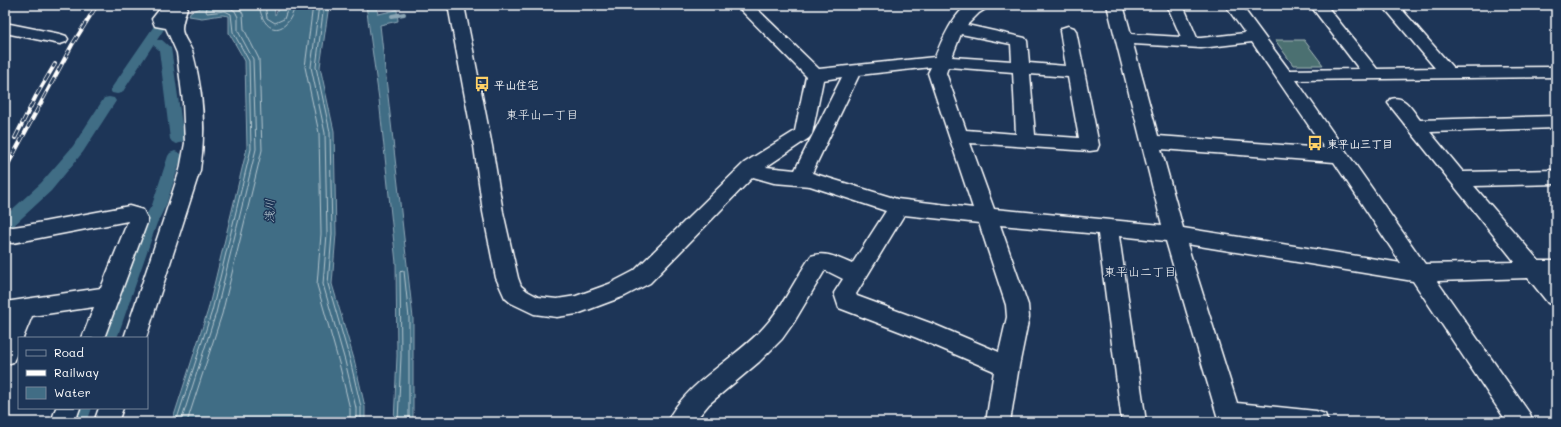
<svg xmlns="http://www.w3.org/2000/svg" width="1561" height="427" font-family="Mali,'Klee One',sans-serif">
  <rect width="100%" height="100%" fill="#1d3557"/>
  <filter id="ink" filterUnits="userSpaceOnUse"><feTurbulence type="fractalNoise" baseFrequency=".025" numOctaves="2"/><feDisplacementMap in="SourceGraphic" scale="8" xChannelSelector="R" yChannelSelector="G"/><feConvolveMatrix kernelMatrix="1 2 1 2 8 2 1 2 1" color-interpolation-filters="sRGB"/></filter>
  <g filter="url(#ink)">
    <path fill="#4c7071" stroke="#a6b8b8" d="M1275 40H1304L1323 65H1293Z"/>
    <g fill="#416d85" stroke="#8da7b6">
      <path d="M209 5H274L275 15 281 5H329L320 67 334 131 336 234 332 284 354 359 365 407V422H172L208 310 247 148 245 61 229 33V16L222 15 202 18 189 16 190 12Z"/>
      <path d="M366 5H376L378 14 397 10 398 21 380 25 413 318V422H394L397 356 396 263 379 99Z"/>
    </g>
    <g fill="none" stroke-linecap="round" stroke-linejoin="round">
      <g stroke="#b3c5ce" stroke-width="1">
        <path d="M259 5C264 38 289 35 295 5"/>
        <path d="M265 5 267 18 275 23 284 19 289 5"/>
        <path d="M313 5 305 67 319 133 321 234 317 285 339 363 350 409V422"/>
        <path d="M319 5 311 67 325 133 327 234 323 284 345 361 356 408V422"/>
        <path d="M324 5 316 67 330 132 332 234 328 284 350 360 361 407V422"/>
        <path d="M176 422 212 311 251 149 249 61 233 32 231 14 225 11 207 13 206 11 208 5"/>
        <path d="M181 422 216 313 256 149 253 59 238 31V17L235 11 227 6 214 7 213 5"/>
        <path d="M187 422 222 314 262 150 259 59 244 29 243 14 238 5"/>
        <path d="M398 422 401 356 400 272 402 270 404 271 409 318V422"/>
      </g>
      <path stroke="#8da7b6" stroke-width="4" d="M392 16 404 14"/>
      <g fill="#416d85" fill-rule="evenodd">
        <path d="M158 25 162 26 164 29 157 40H162L171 48 184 139 182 142 177 144 172 142 170 139 159 50 153 45 122 93 117 94 112 93 110 90 154 26Z"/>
        <path d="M109 97 114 98 116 101 83 152 51 191 10 229 5 231V216L41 183 73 146 104 98Z"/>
        <path d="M175 151 180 153 182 156 166 205 157 223 117 338H101L141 223 152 205 168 156 170 153Z"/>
        <path d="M74 408H92L87 422H69Z"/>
      </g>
      <defs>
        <g id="minor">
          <path d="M163 5H188C186 12 182 21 182 29 182 37 191 46 193 54 203 91 206 132 200 170L146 338H124L180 170 185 143 183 102 177 53 166 28 155 26 152 19Z"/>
          <path d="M448 5H464L492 146 503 212 518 278 521 286 527 291 538 297 557 299 576 296 609 284 634 271 744 163 795 131 806 76 736 5H753L819 69 935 57C940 44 956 8 970 5 976 4 984 5 990 5L987 8 979 13 967 25 1025 38 1027 41 1029 63 1066 66 1060 31 1062 28 1068 26 1074 28 1076 31 1099 145 1097 150 1090 151 970 143 994 209 1162 225 1107 5H1123L1131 34 1181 37 1167 5H1183L1197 38H1201L1245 33 1225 5H1241L1289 70 1359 69 1310 5H1326L1377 69 1435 68 1382 5H1398L1453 68 1556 67V77L1296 80 1425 264 1515 262 1391 107 1388 103 1391 99C1405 95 1412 110 1420 120L1556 116V128L1430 132 1463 172 1556 170V184L1474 186 1539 261H1556V277H1552L1556 282V306L1548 303 1528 278 1437 281 1530 414 1533 422H1507L1413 281 1187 244 1237 403 1316 411 1325 414 1328 422H1219L1166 241 1119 236 1146 422H1122L1098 234 1000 225 1028 305 1029 317 1019 366 1010 422H986L994 371 917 338 839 308 834 293 843 279 825 270 794 322 782 339 759 362 709 404 694 422H667C684 384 737 358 765 326 784 305 795 279 811 256 826 251 838 258 852 264L886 211 810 186 774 183 753 177 650 283 625 296 577 314 557 317 534 314 511 303 505 298 496 278 483 212 474 146ZM961 34 1011 44 1012 61 952 57ZM1252 42 1324 148 1158 136 1133 44 1201 48ZM931 67 928 73 973 208 897 199 812 173 859 75ZM948 67 1013 72 1016 134 966 130 946 73ZM1030 74 1068 77 1079 138 1035 135ZM842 77 795 170 766 167 809 138 812 134 823 80ZM1161 149 1334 162 1401 263 1183 228ZM904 215 979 223 1006 305 1007 317 999 352 933 324 857 296 856 294Z"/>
          <path d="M5 23 60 34 66 36 68 39 66 42 60 44 5 33Z"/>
          <path d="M129 206 143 210 148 220 104 338H82L94 307 32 316 23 338H19V349L13 362 5 365V328L9 320H5V302L101 288 128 221 13 243 5 242V226L13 227 27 225Z"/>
          <path d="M56 408H80L75 422H51Z"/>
          <path d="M99 408H123L118 422H94Z"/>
        </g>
      </defs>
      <use href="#minor" stroke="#fff" stroke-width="3"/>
      <use href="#minor" fill="#1d3557" fill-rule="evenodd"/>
      <defs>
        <g id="rail">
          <path d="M15 138 36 96 55 64"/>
          <path d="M5 170 72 45 97 5"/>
        </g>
      </defs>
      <use href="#rail" stroke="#fff" stroke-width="4"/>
      <use href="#rail" stroke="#1d3557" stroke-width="2.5" stroke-dasharray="8" stroke-linecap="butt"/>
    </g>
  </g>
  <defs>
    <symbol id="bus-bare" viewBox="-9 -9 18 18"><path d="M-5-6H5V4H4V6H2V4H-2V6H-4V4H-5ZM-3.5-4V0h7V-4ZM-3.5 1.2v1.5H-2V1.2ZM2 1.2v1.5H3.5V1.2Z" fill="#ffd166" stroke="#1d3557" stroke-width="2.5" paint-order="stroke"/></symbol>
  </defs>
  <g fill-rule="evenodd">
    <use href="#bus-bare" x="471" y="73" width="22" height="22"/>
    <use href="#bus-bare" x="1304" y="132" width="22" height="22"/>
  </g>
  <g text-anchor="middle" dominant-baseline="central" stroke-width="3" stroke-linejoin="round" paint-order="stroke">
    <g font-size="11" font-weight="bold" fill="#fff" stroke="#1d3557" text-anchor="start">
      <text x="494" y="84">平山住宅</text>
      <text x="1327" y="143">東平山三丁目</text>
    </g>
    <g font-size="12" fill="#fff" stroke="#1d3557">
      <text x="542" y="114">東平山一丁目</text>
      <text x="1140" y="271">東平山二丁目</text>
    </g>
    <g font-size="12" font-style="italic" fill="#b3c5ce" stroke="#1d3557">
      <text transform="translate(269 211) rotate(-89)">浅川</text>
    </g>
  </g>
  <rect width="1561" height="427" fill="none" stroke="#1d3557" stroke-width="20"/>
  <rect x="10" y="10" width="1541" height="407" fill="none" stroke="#fff" stroke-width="1.5" filter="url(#ink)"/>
  <rect x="18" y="337" width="130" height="72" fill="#1d3557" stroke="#77869a"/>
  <rect x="26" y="350" width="20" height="6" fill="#1d3557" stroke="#77869a"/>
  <text x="54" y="357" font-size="12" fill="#ffffff">Road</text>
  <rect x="26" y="370" width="20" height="6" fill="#ffffff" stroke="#77869a"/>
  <text x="54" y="377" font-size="12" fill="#ffffff">Railway</text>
  <rect x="26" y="387" width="20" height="12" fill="#416d85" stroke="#77869a"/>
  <text x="54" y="397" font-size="12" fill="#ffffff">Water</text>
</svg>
